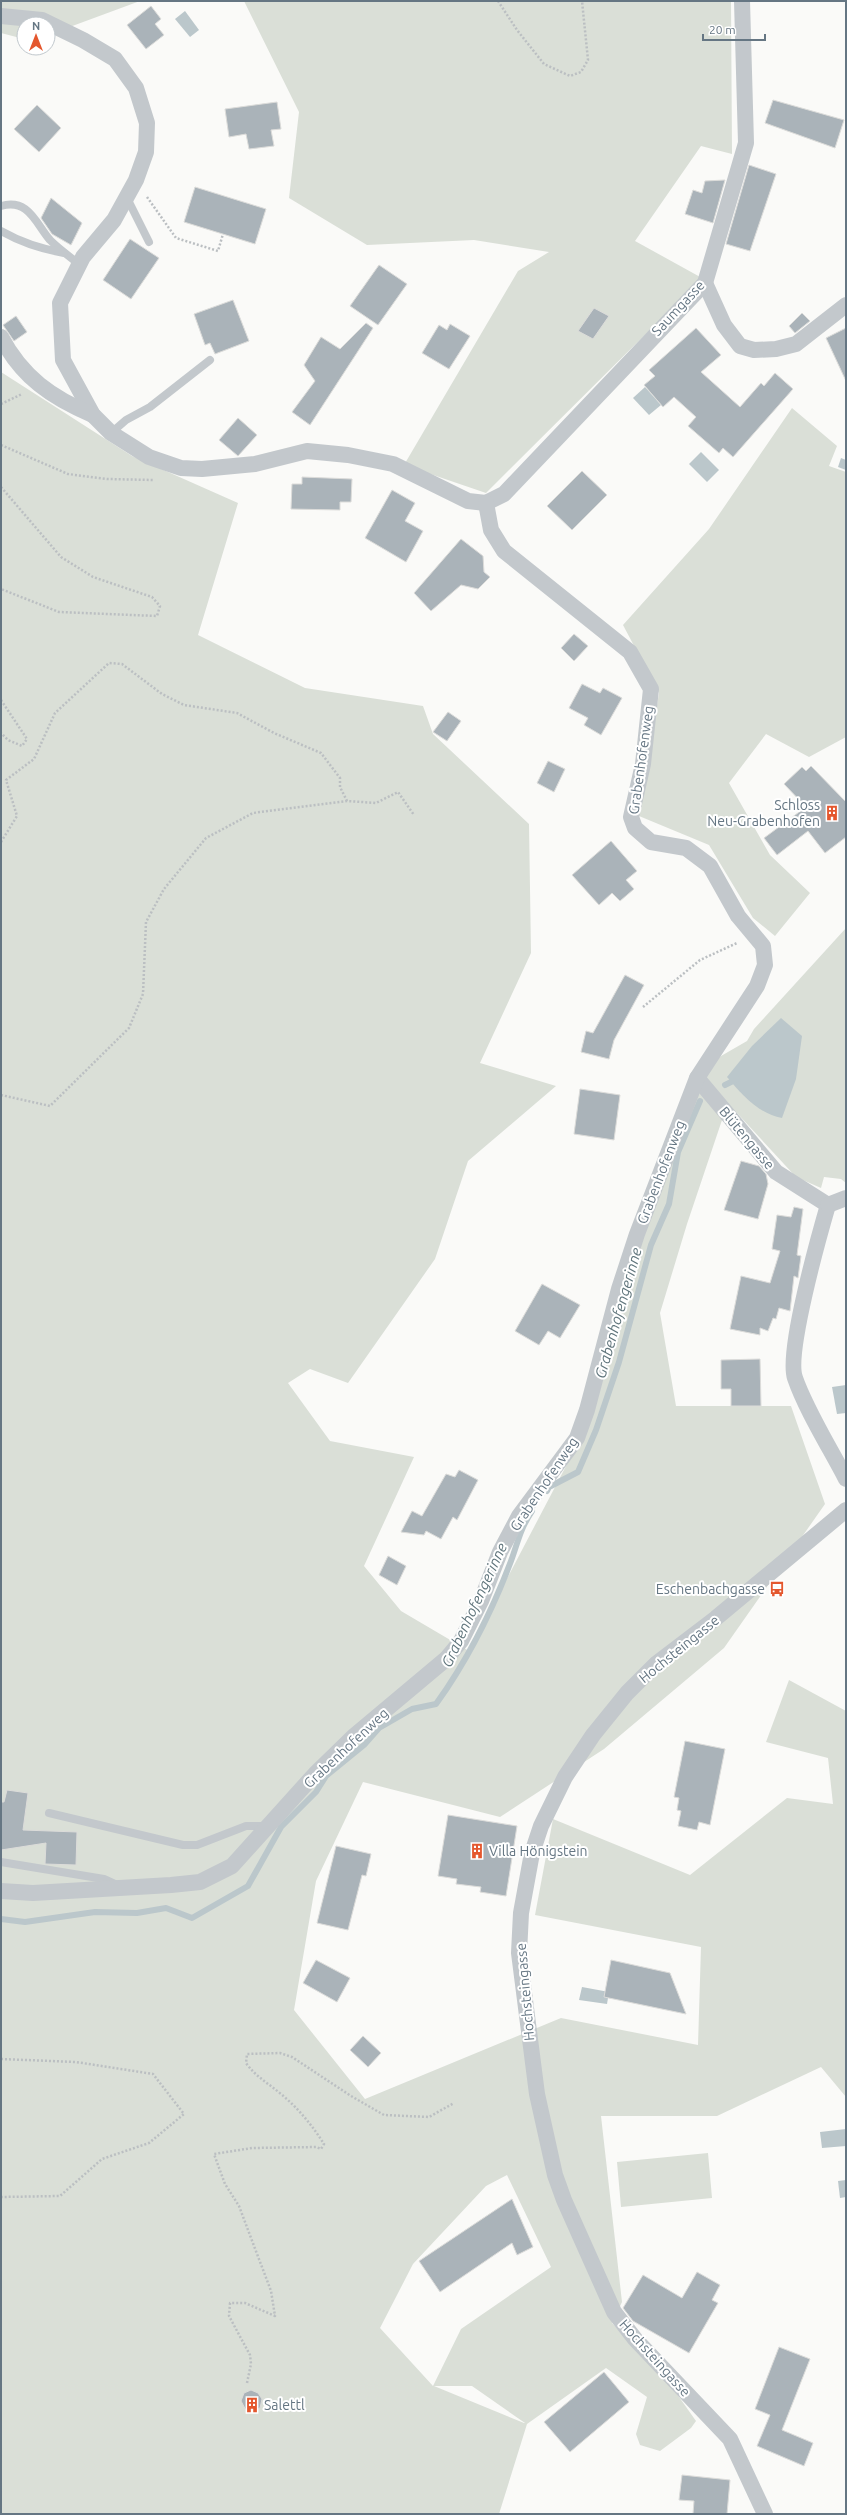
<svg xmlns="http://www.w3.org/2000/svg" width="847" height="2515" font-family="Ubuntu,sans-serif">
  <rect width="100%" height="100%" fill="#fafaf8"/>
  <g fill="#dadfd7" fill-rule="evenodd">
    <path d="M1 1H140L48 35V24H24V39L1 33Z"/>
    <path d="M244 1H731L732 154 701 146 635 241 702 278 486 493 404 465 518 271 549 252 474 240 367 245 289 198 299 112Z"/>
    <path d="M1 372 132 456 238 503 198 635 305 688 423 706 433 734 529 824 531 953 480 1063 556 1086 468 1161 435 1259 348 1383 310 1369 288 1383 330 1441 414 1457 364 1566 401 1611 469 1651 586 1428 619 1289 697 1078 721 1056 747 1041 754 1029 846 928V1183L841 1179 824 1177 821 1188 796 1177 736 1112 722 1120 687 1224 660 1313 676 1406H791L825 1504 724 1648 604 1749 500 1817 363 1782 316 1881 294 2010 365 2099 561 2018 698 2045 701 1947 535 1915 553 1819 690 1875 787 1798 833 1804 828 1758 766 1742 789 1680 846 1711V2097L821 2067 717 2116H601L622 2302 612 2323 672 2387 696 2421 691 2428 660 2451 640 2445 636 2434 647 2397 606 2368 527 2424 499 2514H1ZM507 2175 551 2267 461 2329 433 2386 380 2328 413 2264 486 2186ZM434 2386H472L525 2423H524Z"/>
    <path d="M792 408 837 446 829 466 846 472V737L809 757 766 734 729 783 770 855 810 893 775 936 753 918 709 845 639 816 659 693 623 625 709 529Z"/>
    <path d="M708 2153 712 2198 621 2207 617 2162Z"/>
  </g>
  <g fill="#bbc7cb">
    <path d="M185 11 199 30 190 37 175 19Z"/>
    <path d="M645 387 661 405 649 415 633 398Z"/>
    <path d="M701 452 719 470 707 482 689 464Z"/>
    <path d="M841 458 846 460V470L838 467Z"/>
    <path d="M781 1018 802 1036 796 1079 782 1118C759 1114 742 1095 727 1077L752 1046Z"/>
    <path d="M846 1385V1413L837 1414 832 1387Z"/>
    <path d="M582 1987 609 1992 607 2004 579 2000Z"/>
    <path d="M846 2129V2146L822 2148 820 2132Z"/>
    <path d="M846 2180V2197L840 2198 838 2181Z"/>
  </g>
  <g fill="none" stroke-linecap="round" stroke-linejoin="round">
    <g stroke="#bbc7cb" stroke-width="6">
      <path d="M725 1085 737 1079"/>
      <path d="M547 1491 549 1487 578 1472 596 1430 619 1362 651 1245 669 1204 678 1152 700 1101"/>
      <path d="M1 1919 25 1922 95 1912 137 1913 166 1908 192 1918 248 1886 281 1827 316 1792 326 1776 364 1745 379 1728 412 1709 436 1704C467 1661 492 1611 511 1561 518 1542 520 1529 532 1511"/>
    </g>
  </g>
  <g fill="#aab3b9" stroke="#dcdcda">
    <path d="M151 6 161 19 155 24 164 35 146 49 127 25Z"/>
    <path d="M773 100 844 120 835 148 765 123Z"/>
    <path d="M277 102 281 129 271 130 274 146 249 149 246 134 229 137 225 109Z"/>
    <path d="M37 105 61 128 39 152 14 129Z"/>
    <path d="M749 165 776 174 750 251 726 244Z"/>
    <path d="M725 180 713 223 685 214 693 190 702 193 705 181Z"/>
    <path d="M195 187 266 209 255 244 184 222Z"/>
    <path d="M51 198 82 223 71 245 52 234 41 218Z"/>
    <path d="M130 239 159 258 131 299 103 280Z"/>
    <path d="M379 265 407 284 378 325 350 306Z"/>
    <path d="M233 300 249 341 215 354 210 343 205 345 194 314Z"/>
    <path d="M594 308 609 316 593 339 578 331Z"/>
    <path d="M802 313 810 321 795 333 789 326Z"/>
    <path d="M16 316 27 332 14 341 3 325Z"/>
    <path d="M366 323 373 328 310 425 292 412 315 381 304 365 321 337 340 349Z"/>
    <path d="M450 324 470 336 449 369 422 353 439 325 447 330Z"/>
    <path d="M696 328 721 355 701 372 740 407 761 383 764 386 775 373 793 389 733 457 723 448 719 453 688 426 696 417 674 397 663 407 644 385 655 376 649 370Z"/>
    <path d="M846 328V381L826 338Z"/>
    <path d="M238 418 257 435 238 456 219 440Z"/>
    <path d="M582 471 607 495 572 530 547 506Z"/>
    <path d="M302 477 352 479 351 502H340V510L291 509 292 484H302Z"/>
    <path d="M392 490 415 503 405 521 423 531 406 562 365 538Z"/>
    <path d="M461 539 483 556 484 572 490 577 478 589 461 585 431 611 414 593Z"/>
    <path d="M574 634 588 646 574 661 561 648Z"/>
    <path d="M582 684 600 693 603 688 622 698 601 735 584 725 588 718 569 708Z"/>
    <path d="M448 712 461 721 447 741 433 732Z"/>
    <path d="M548 761 565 769 554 792 537 783Z"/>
    <path d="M811 766 846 802V837L825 853 808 831 777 855 764 838 806 807 784 784 802 767 806 771Z"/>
    <path d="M611 841 637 871 626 880 634 889 620 901 612 893 599 905 572 875Z"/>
    <path d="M625 975 644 985 614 1040 609 1059 581 1052 586 1031 593 1033Z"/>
    <path d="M580 1089 620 1095 614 1140 574 1134Z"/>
    <path d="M741 1161 759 1166 766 1174 768 1184 758 1219 724 1210Z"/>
    <path d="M794 1207 803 1209 797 1255 801 1256 798 1278 794 1276 790 1311 779 1308 776 1319 773 1318 768 1331 760 1328V1335L730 1329 741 1276 770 1283 780 1251 772 1249 777 1215 791 1217Z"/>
    <path d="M542 1284 580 1305 560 1338 548 1331 539 1345 515 1331Z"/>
    <path d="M760 1359 761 1406H731V1389H721V1360Z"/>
    <path d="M459 1470 478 1480 457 1520 453 1517 441 1539 426 1531 424 1535 401 1532 412 1511 422 1516 446 1474 455 1477Z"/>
    <path d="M388 1556 406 1566 397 1585 379 1575Z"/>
    <path d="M685 1741 725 1749 710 1825 699 1822 697 1830 678 1826 681 1811 677 1810 679 1798 674 1797Z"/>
    <path d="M7 1790 28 1793 23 1830 77 1832 76 1865 45 1864 46 1843 1 1850V1802H4Z"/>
    <path d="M448 1815 517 1826 506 1896 480 1892 481 1887 456 1884 457 1879 438 1876Z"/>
    <path d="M336 1846 371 1854 366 1876 362 1875 348 1930 317 1923Z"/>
    <path d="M316 1960 350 1978 337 2002 303 1983Z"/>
    <path d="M611 1960 670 1973 686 2014 604 1997Z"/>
    <path d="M363 2036 381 2053 368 2067 350 2050Z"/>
    <path d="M512 2199 533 2247 517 2255 512 2243 440 2292 419 2261Z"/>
    <path d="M697 2272 720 2285 712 2300 718 2303 689 2353 633 2321 623 2308 643 2275 682 2298Z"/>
    <path d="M779 2347 810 2359 782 2430 813 2443 804 2466 757 2446 770 2415 755 2409Z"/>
    <path d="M604 2372 629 2402 570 2452 544 2422Z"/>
    <path d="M251 2390 258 2393 262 2399 260 2408 248 2414 241 2401 244 2393Z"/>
    <path d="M682 2475 730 2480 727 2514H693L694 2501 679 2500Z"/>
  </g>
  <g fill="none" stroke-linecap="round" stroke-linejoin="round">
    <g stroke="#bbbfc2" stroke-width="2.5" stroke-dasharray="2 2" stroke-linecap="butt">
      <path d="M498 1 517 30 544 64 570 76 581 72 588 60 582 1"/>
      <path d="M147 197 176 238 218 251 223 234"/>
      <path d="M1 404 22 394"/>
      <path d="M1 445 68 474 107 479 154 480"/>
      <path d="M1 487 61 557 93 577 152 597 160 606 157 616 59 612 1 589"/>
      <path d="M1 700 27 739 22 746 8 740 1 733"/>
      <path d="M1 842 17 816 6 780 34 759 55 713 109 663 122 664 162 694 184 705 237 713 274 733 321 753 340 778V787L347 801"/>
      <path d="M643 1007 700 960 737 943"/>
      <path d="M1 1095 50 1106 129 1028 143 994 146 922 164 889 206 838 253 813 347 801 376 803 398 792 414 815"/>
      <path d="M1 2059 76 2062 153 2074 184 2114 149 2143 102 2159 60 2196 1 2197"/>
      <path d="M247 2383 251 2364 250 2355 229 2316 230 2303H245L275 2316 271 2291 239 2206 225 2184 214 2154 252 2148 316 2147 321 2149 324 2144C312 2125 298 2108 281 2094 268 2083 256 2077 246 2063L247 2054 280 2053 292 2057 351 2096 384 2115 429 2117 454 2103"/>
    </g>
    <g stroke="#c3c8cc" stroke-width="8">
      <path d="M127 198 149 242"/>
      <path d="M1 206C29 198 36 224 50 240 59 249 69 256 79 264"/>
      <path d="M1 231C22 243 41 249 64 253"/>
      <path d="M111 433 126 420 150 407 210 360"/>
      <path d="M49 1813 183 1845H197L246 1826H268"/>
      <path d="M1 1862 104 1879 117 1885"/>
    </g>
    <g stroke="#c3c8cc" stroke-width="16">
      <path d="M1 16 42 20 83 40 115 59 136 88 147 123 146 152 136 180 114 220 83 257 60 303 63 360 93 415 111 433 149 457 181 468 202 469 255 464 307 451 348 455 393 464 468 501 486 503"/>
      <path d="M705 283 724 325 740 346 754 350 776 349 796 344 846 305"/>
      <path d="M1 337C22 377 52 398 93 415"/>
      <path d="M486 503 504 494 705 283 746 143 742 1"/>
      <path d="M697 1078 776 1172 828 1205"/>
      <path d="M828 1205C819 1236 786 1353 795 1378 806 1410 830 1448 846 1479"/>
      <path d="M828 1205 846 1198"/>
      <path d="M1 1891 33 1893 171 1885 200 1882 232 1866 315 1774 353 1737 446 1659 461 1641 481 1601 500 1552 519 1516 577 1438 587 1410 619 1289 637 1234 697 1078 757 986 765 965 763 946 738 916 710 866 686 848 651 842 635 828 631 817 643 764 651 689 630 652 504 551 491 530 486 503"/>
      <path d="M765 2514 730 2439 635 2339 614 2312 564 2200 555 2175 537 2094 519 1953 521 1913 532 1853 541 1826 565 1777 593 1735 627 1693 657 1663 716 1618 846 1510"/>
    </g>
  </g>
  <defs>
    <symbol id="building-bare" viewBox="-9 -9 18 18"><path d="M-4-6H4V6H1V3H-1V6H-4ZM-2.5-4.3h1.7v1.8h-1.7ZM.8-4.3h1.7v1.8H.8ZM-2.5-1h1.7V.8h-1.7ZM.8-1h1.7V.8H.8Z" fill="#e4572e" stroke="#fff" stroke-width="2.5" paint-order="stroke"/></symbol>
    <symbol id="bus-bare" viewBox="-9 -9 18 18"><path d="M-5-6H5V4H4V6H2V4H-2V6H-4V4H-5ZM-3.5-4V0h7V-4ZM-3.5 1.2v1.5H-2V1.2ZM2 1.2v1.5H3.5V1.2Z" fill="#e4572e" stroke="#fff" stroke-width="2.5" paint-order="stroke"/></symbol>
  </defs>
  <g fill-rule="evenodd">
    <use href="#building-bare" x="821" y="802" width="22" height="22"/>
    <use href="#bus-bare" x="766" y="1578" width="22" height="22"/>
    <use href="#building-bare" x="466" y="1840" width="22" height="22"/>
    <use href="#building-bare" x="241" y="2394" width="22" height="22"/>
  </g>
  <g text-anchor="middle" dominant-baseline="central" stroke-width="4" stroke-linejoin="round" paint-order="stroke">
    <g font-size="14" fill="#657683" stroke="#fff">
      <text transform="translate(678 308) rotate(-47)">Saumgasse</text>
      <text transform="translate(641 760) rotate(-82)">Grabenhofenweg</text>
      <text transform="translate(747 1138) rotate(50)">Blütengasse</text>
      <text transform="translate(661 1172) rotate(-69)">Grabenhofenweg</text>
      <text transform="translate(544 1484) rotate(-56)">Grabenhofenweg</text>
      <text transform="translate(679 1649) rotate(-39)">Hochsteingasse</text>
      <text transform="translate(346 1748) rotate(-43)">Grabenhofenweg</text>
      <text transform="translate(525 1992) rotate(-95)">Hochsteingasse</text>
      <text transform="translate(655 2358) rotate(48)">Hochsteingasse</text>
    </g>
    <g font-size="14" fill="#657683" stroke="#fff" text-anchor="end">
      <text x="820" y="805">Schloss<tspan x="820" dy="16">Neu-Grabenhofen</tspan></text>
      <text x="765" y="1589">Eschenbachgasse</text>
      <text x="489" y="1851" text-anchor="start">Villa Hönigstein</text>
      <text x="264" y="2405" text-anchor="start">Salettl</text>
    </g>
    <g font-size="15" font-style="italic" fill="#60757c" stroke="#fff">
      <text transform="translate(618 1313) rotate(-74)">Grabenhofengerinne</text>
      <text transform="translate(474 1605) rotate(-65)">Grabenhofengerinne</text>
    </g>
  </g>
  <rect width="847" height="2515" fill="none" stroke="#657683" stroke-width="4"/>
  <g transform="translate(36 36)"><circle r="19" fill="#ffffff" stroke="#c1c8cd"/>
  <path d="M0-3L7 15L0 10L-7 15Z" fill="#e4572e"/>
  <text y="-6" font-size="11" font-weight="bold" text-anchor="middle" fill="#657683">N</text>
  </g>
  <path d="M703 34v6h62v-6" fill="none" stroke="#657683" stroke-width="2"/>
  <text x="709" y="34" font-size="12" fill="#657683" stroke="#ffffff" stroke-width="3" paint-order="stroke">20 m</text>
</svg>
